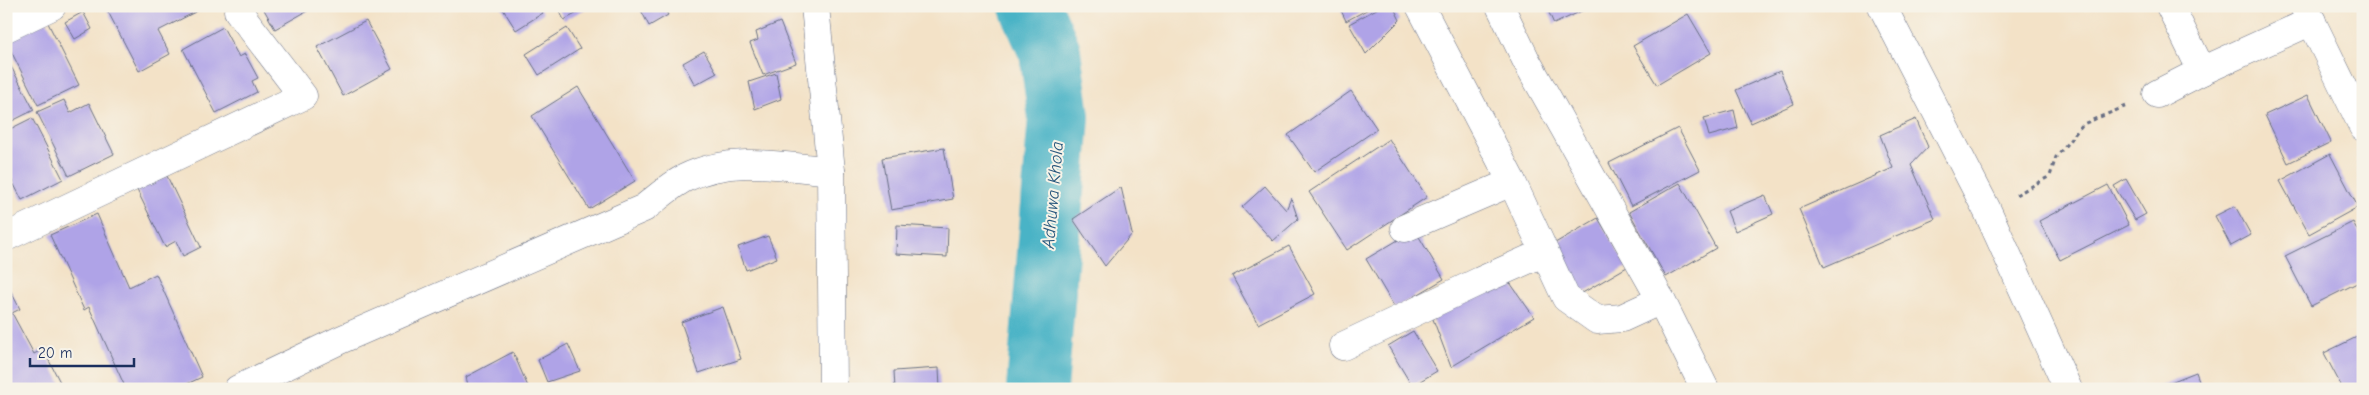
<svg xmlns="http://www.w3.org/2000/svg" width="2369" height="395" font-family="'Comic Neue',sans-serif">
  <rect width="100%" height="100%" fill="#f7f3e8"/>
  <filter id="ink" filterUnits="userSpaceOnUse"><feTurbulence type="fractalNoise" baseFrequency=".02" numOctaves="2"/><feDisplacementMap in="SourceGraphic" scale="10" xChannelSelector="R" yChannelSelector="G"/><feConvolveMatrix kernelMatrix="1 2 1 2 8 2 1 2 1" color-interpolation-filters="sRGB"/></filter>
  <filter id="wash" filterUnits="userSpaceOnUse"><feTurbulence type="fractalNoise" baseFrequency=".0096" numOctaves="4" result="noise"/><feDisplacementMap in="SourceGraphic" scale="20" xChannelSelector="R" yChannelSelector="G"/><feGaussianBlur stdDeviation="1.12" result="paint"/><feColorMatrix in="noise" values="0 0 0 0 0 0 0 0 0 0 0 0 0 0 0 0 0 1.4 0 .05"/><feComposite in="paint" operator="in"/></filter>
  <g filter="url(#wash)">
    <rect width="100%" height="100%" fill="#f3e2c7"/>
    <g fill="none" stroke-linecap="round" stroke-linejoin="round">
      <path stroke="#48b3c6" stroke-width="62" d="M1030 6 1050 52 1059 117 1037 389"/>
    </g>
    <g id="blocks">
      <g fill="#afa3e7">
        <path d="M105 6H197L199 10 158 31 170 54 139 71Z"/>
        <path d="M262 6H316L275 29Z"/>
        <path d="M501 6H539L543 13 516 30Z"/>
        <path d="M557 6H591L564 20Z"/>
        <path d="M639 6H663L668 15 649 26Z"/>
        <path d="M1339 6H1374L1346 21Z"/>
        <path d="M1382 6H1393L1400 20 1366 54 1349 24Z"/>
        <path d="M1546 6H1592L1554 24Z"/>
        <path d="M83 12 92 29 75 39 65 22Z"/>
        <path d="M1688 14 1711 53 1657 85 1633 46Z"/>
        <path d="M47 21 79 85 38 105 6 41Z"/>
        <path d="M366 21 392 69 343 96 317 47Z"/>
        <path d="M780 22 796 63 763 75 750 43 758 40 756 32Z"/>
        <path d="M223 27 239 57 245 54 258 78 252 81 257 92 216 113 183 49Z"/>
        <path d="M567 28 580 49 539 75 526 54Z"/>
        <path d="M704 51 717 73 695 85 683 63Z"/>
        <path d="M6 57 34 110 6 124Z"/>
        <path d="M1780 71 1794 104 1751 123 1736 90Z"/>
        <path d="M776 73 781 99 755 109 749 82Z"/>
        <path d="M578 87 635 181 589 209 532 116Z"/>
        <path d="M1351 91 1377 129 1314 172 1288 135Z"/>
        <path d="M2308 95 2331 142 2288 163 2265 115Z"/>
        <path d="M64 100 70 113 89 103 114 154 69 176 37 112Z"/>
        <path d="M1734 110 1738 128 1709 136 1704 118Z"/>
        <path d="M32 118 63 179 22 200 6 169V131Z"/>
        <path d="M1916 119 1928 147 1911 165 1935 219 1824 267 1799 209 1893 168 1880 135Z"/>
        <path d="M1678 128 1700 170 1631 206 1609 163Z"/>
        <path d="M1389 139 1427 197 1347 250 1309 192Z"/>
        <path d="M944 148 953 199 891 210 882 158Z"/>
        <path d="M2330 154 2358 207 2309 234 2280 181Z"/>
        <path d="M167 176 201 247 183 256 176 241 165 247 137 190Z"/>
        <path d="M2126 179 2146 214 2135 220 2114 186Z"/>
        <path d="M1680 183 1716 248 1666 277 1629 212Z"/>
        <path d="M2108 185 2129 225 2060 260 2039 221Z"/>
        <path d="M1265 186 1286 210 1291 198 1298 219 1273 241 1242 207Z"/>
        <path d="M1121 187 1132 234 1105 266 1073 219Z"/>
        <path d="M1765 195 1773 214 1735 231 1727 211Z"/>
        <path d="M2235 206 2251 235 2231 246 2215 216Z"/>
        <path d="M97 214 129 287 156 274 202 377 176 389H126L89 307 84 310 50 235Z"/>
        <path d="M1598 218 1627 267 1579 295 1550 246Z"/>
        <path d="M2353 222 2363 241V280L2311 306 2285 256Z"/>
        <path d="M897 225 948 228 947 257 896 254Z"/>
        <path d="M1415 230 1444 279 1395 308 1366 259Z"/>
        <path d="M768 236 777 258 746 270 738 247Z"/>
        <path d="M1289 246 1315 294 1258 324 1232 276Z"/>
        <path d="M1506 277 1534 317 1451 367 1433 319Z"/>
        <path d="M6 282 20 309 12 313 34 354 43 349 61 384 52 389H6Z"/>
        <path d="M723 307 741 359 699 373 681 322Z"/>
        <path d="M1413 331 1437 371 1412 386 1388 346Z"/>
        <path d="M2363 334V389H2343L2324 353Z"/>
        <path d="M568 344 580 371 547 382 538 360Z"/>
        <path d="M513 352 529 389H502L501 387 469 389 466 377Z"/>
        <path d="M939 368 940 389H895L894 371Z"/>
        <path d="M2196 372 2202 389H2153Z"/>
      </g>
    </g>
  </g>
  <g filter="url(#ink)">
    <use href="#blocks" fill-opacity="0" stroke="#676e83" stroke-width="1"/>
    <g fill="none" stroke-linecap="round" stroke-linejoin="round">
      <defs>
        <g id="minor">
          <path d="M815 6 831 171 833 389"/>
          <path d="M1420 6 1512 182 1566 298 1597 320 1622 318 1661 300"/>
          <path d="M1500 6 1526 60 1661 300 1705 389"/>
          <path d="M1882 6 1987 210 2068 389"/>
          <path d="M2170 6 2202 71 2312 21"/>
          <path d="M2304 6 2363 127"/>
          <path d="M6 28 52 6"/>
          <path d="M2157 94 2202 71"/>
          <path d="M1405 228 1512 182"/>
          <path d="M6 237 303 96 238 11 242 6"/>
          <path d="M1343 346 1480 281 1543 253"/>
          <path d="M238 389 340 340 644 208C657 198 671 185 685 178 732 155 782 166 831 171"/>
        </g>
      </defs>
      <use href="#minor" stroke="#676e83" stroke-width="29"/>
      <path stroke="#676e83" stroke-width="3" stroke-dasharray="4 4" stroke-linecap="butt" d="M2016 195 2050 176 2056 157 2083 124 2129 105"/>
      <use href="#minor" stroke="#fff" stroke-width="28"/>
    </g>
  </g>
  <g text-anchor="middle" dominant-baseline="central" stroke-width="4" stroke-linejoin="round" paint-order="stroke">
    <g font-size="18" font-style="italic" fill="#28577d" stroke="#f7f3e8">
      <text transform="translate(1053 195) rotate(-85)">Adhuwa Khola</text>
    </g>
  </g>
  <rect width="2369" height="395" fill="none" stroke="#f7f3e8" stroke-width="25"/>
  <path d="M30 358v8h104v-8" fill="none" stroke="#1b2f5e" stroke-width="2.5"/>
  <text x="38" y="358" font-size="15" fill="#1b2f5e" stroke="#f7f3e8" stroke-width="4" paint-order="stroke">20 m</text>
</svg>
